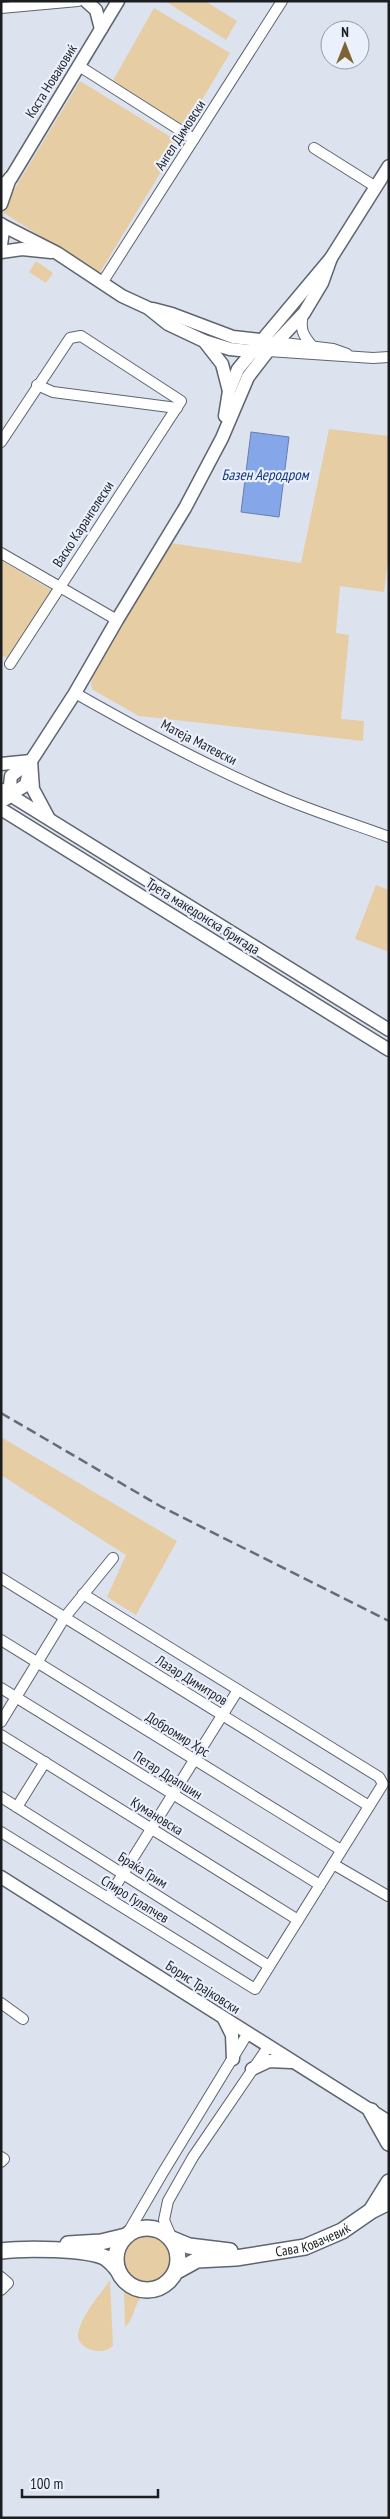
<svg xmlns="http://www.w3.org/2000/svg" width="390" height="2519" font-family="'PT Sans Narrow',sans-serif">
  <rect width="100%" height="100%" fill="#dce3ee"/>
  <g fill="#e7cda4">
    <path d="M165 1H205L237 21 226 40Z"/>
    <path d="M154 8 230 53 184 130 111 84Z"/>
    <path d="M80 81 179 142 99 274 1 211Z"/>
    <path d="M36 261 53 273 46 283 29 272Z"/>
    <path d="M329 429 389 436V554L384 592 340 586 336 633 349 635 341 719 364 721 363 741 139 716 93 690 91 686 92 675 171 543 301 563Z"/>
    <path d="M1 560 53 591 9 659 1 655Z"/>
    <path d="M376 885 389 890V952L355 939Z"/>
    <path d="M1 1437 177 1541 136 1615 107 1597 126 1555 1 1475Z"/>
    <circle cx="147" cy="2259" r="25"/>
    <path d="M110 2280 113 2345C105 2357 76 2350 78 2334 81 2315 100 2295 110 2280Z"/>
    <path d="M124 2289 135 2294 143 2295C133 2305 135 2318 125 2327Z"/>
  </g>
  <path fill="#85a7e9" stroke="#657ead" d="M251 432 289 437 279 517 241 512Z"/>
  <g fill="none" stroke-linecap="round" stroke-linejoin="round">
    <defs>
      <g id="minor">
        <path d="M1 8 78 1"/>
        <path d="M79 66 194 139"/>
        <path d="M314 148 376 187"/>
        <path d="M102 283 282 1"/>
        <path d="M303 313C300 329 302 334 312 346"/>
        <path d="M276 342 333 349 347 354"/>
        <path d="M268 351 373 358 389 357"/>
        <path d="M37 385 53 392 177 408"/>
        <path d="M1 442 70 338 81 336 181 401 10 664"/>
        <path d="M1 553 117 620"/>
        <path d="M75 693C140 730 206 766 275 795 312 811 351 823 389 837"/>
        <path d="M1 1578 369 1806"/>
        <path d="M1 1640 341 1850"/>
        <path d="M1 1688 320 1885"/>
        <path d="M1 1722 65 1617 113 1558"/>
        <path d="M1 1735 298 1920"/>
        <path d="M1 1797 269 1966"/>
        <path d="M17 1807 45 1762"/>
        <path d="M1 1832 255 1989 383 1784 379 1777 83 1594"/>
        <path d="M333 1864 388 1896"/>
        <path d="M108 1898 238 1690"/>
        <path d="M1 2003 23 2019"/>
        <path d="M1 2157 4 2159 1 2162"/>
        <path d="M126 2236 162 2174 248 2033"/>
        <path d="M172 2239 164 2220 168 2201 193 2157 268 2047"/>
        <path d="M1 2277 8 2283 1 2290"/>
      </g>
      <g id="tertiary">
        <path d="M86 1 96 10 101 29"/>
        <path d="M1 187 11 178 118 1"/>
        <path d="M1 204 10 178"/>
        <path d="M1 224 3 231 1 245"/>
        <path d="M2 225 57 253 122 296 148 308 168 324 204 341 230 349 258 352"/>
        <path d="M1 252 22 249 51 252"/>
        <path d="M153 309 172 314 233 337 268 341"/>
        <path d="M204 341 222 364 229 391"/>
        <path d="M225 416 229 391 238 369 331 258 389 166"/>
        <path d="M31 761 33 789 48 817"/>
        <path d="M1 764 31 761"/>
        <path d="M2 790 389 1030"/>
        <path d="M9 795 11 776 31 761 75 693 117 620 185 508 222 438 248 377 268 351 304 313 322 283 331 258"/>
        <path d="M6 799 9 795 26 785 29 771"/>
        <path d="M1 809 389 1050"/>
        <path d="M1 1877 389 2122"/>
        <path d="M224 2019 232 2035 233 2059"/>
        <path d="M252 2069 269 2061 291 2062"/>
      </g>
      <g id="secondary">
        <path d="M371 2111 389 2143"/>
        <path d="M371 2211 389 2182"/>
        <circle cx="147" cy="2259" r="31"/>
        <path d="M172 2239 189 2246 230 2251"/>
        <path d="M68 2244 101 2242 126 2236"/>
        <path d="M1 2251C23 2248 87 2248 106 2258 110 2261 114 2265 117 2269"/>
        <path id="s1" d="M177 2271 197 2260 236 2258 305 2247 342 2231 371 2211 389 2202"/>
      </g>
    </defs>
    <use href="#minor" stroke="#5f656f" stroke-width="12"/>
    <use href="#tertiary" stroke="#5f656f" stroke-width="15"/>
    <use href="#secondary" stroke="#5f656f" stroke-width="18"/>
    <use href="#minor" stroke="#fff" stroke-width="10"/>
    <use href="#tertiary" stroke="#fff" stroke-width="12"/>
    <use href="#secondary" stroke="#fff" stroke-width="15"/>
    <path stroke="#686c72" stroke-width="2.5" stroke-dasharray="10 5" stroke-linecap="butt" d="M1 1413 160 1506 389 1621"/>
  </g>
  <g text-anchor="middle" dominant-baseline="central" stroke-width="4.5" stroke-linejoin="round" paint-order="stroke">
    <g font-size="14" fill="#1b1d21" stroke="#eaf0fc">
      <text transform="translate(51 81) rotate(-58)">Коста Новаковиќ</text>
      <text transform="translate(180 135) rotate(-57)">Ангел Димовски</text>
      <text transform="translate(83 524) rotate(-57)">Васко Карангелески</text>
      <text transform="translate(199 742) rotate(27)">Матеја Матевски</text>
      <text transform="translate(203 916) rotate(32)">Трета македонска бригада</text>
      <text transform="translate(192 1680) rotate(32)">Лазар Димитров</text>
      <text transform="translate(178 1734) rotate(32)">Добромир Хрс</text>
      <text transform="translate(168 1775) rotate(32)">Петар Драпшин</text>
      <text transform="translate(157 1816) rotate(32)">Кумановска</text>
      <text transform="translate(143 1870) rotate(32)">Браќа Грим</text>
      <text transform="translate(135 1899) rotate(32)">Спиро Гулапчев</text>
      <text transform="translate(203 1987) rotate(33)">Борис Трајковски</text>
      <text stroke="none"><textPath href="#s1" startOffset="141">Сава Ковачевиќ</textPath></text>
    </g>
    <g font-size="15" font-style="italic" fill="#133581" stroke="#eaf0fc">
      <text x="265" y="474">Базен Аеродром</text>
    </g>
  </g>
  <rect width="390" height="2519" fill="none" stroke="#1b1d21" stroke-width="5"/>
  <g transform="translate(345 45)"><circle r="24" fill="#eaf0fc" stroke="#979ca4"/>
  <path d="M0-4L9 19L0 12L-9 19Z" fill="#7d6234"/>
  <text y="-8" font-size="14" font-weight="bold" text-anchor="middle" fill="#1b1d21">N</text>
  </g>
  <path d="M22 2489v8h136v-8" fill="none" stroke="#1b1d21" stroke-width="2.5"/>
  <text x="30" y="2489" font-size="15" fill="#1b1d21" stroke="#eaf0fc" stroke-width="4" paint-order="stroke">100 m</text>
</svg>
